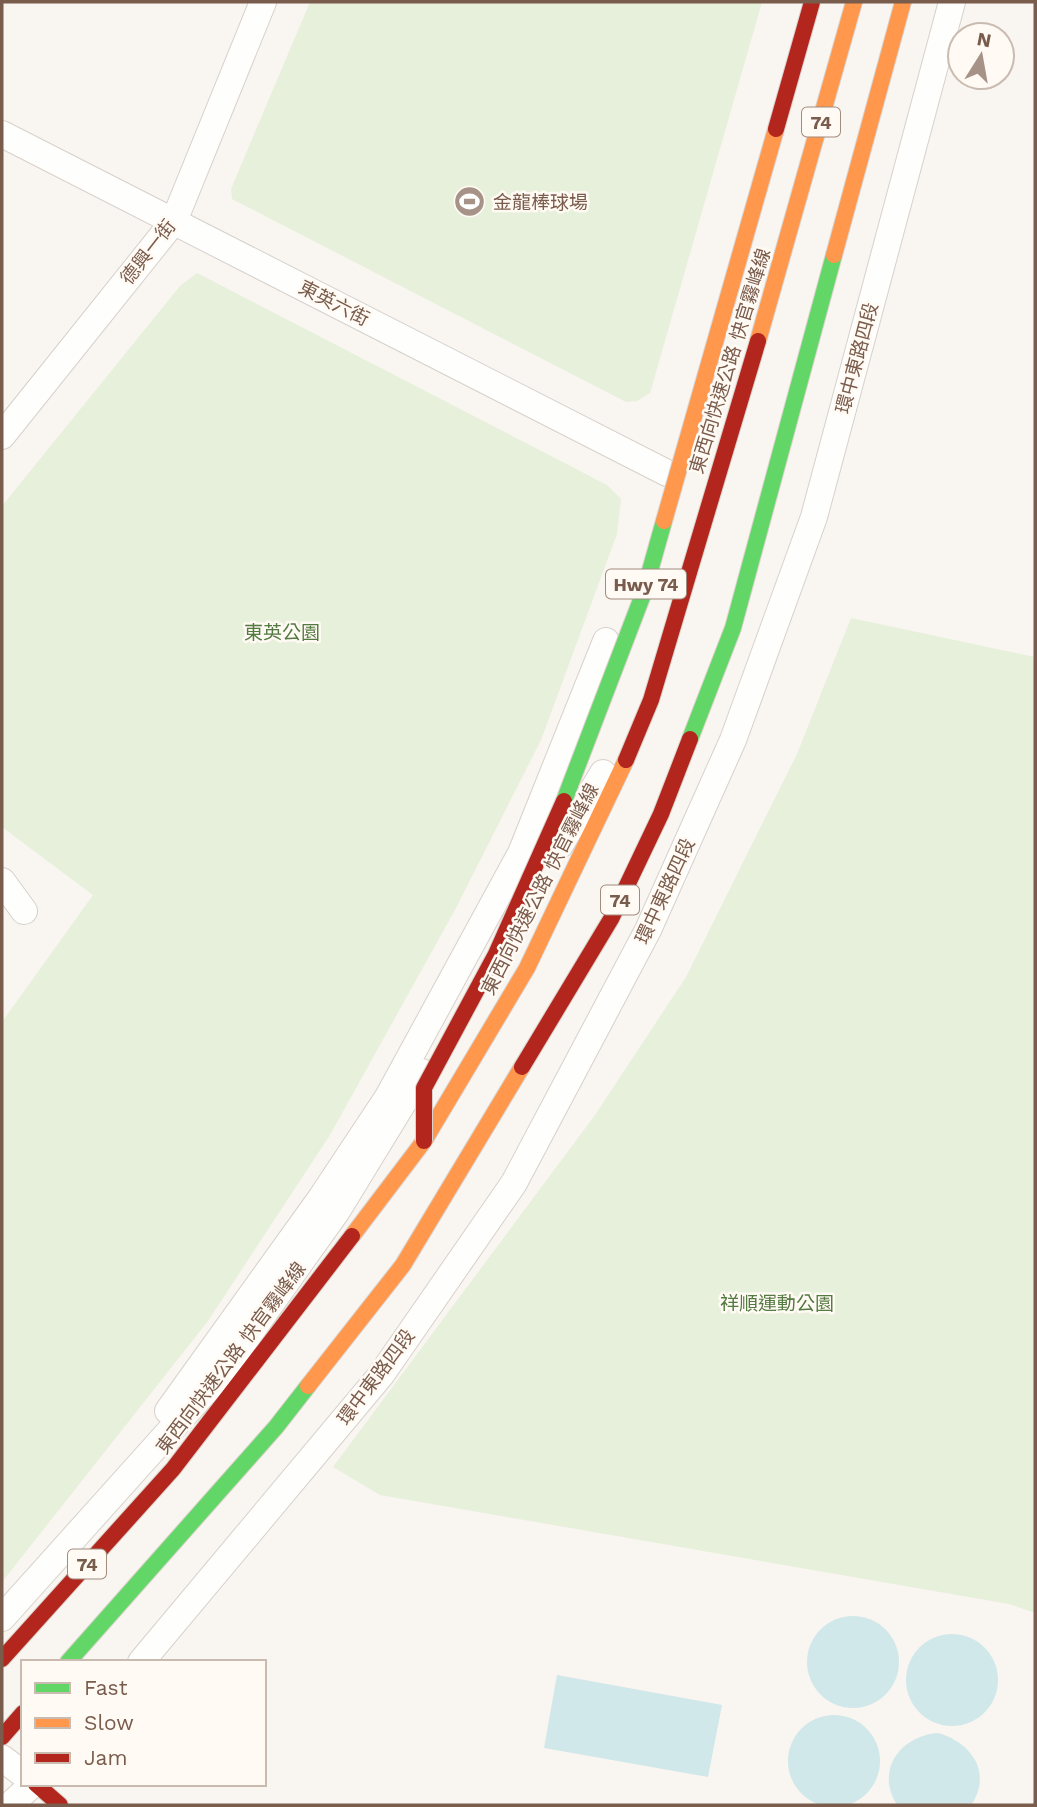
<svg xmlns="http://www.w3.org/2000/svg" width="1037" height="1807" font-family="'Work Sans','Noto Sans TC',sans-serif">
  <rect width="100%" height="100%" fill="#f9f5f0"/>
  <g fill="#e7f0db">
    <path d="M310 2H762L650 393 637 401 626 402 232 199 231 189Z"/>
    <path d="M197 273 607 485 621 499 617 534 541 740 456 908 330 1135 208 1321 2 1582V1022L93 895 2 827V506L180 286Z"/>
    <path d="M851 618 1035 657V1613L1009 1604 380 1495 333 1467 595 1115 686 977 797 754Z"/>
  </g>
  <g fill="#d0e8ea">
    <circle cx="853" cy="1662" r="46"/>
    <circle cx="952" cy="1680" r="46"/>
    <path d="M557 1675 722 1705 708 1777 544 1748Z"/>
    <circle cx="834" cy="1761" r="46"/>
    <path d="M938 1733C971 1742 993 1773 971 1805H897C875 1770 900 1736 938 1733Z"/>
  </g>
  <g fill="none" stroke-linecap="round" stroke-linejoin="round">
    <defs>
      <g id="street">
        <path d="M2 134 667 473"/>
        <path d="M2 436 174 221 263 2"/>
        <path d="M560 845 603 773"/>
        <path d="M2 881 24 911"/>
        <path d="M168 1411 321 1198 388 1097 521 853 606 641"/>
        <path d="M2 1618 220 1375 337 1211 422 1072"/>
        <path d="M141 1662 381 1375 514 1183 648 930 733 740 814 517 952 2"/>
        <path d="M2 1758 23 1774"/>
        <path d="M10 1805 33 1784"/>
      </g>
      <g id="fast">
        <path d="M690 739 733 628 834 255"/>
        <path d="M68 1662 276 1427 308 1386"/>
      </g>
      <g id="slow">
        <path d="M834 255 903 2"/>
        <path d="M758 341 854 2"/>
        <path d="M352 1236 424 1141 527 968 626 760"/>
        <path d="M308 1386 403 1265 522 1067"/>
      </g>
      <g id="jam">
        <path d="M626 760 651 700 758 341"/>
        <path d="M522 1067 611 919 661 814 690 739"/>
        <path d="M2 1659 173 1469 352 1236"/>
        <path d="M2 1737 23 1713"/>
        <path d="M36 1784 60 1805"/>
      </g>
    </defs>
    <use href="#street" stroke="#d7d1cb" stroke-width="28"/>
    <use href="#fast" stroke="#d9d2cb" stroke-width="18"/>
    <use href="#slow" stroke="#d9d2cb" stroke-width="18"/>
    <use href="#jam" stroke="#d9d2cb" stroke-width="18"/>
    <use href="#street" stroke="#fefefd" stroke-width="26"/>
    <use href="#fast" stroke="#63d668" stroke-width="16"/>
    <use href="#slow" stroke="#ff974d" stroke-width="16"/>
    <use href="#jam" stroke="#b3261e" stroke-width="16"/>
    <defs>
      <path id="fast-bridge" d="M564 801 644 592 664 521"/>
      <path id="slow-bridge" d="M664 521 776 129"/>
      <g id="jam-bridge">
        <path d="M776 129 812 2"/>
        <path d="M424 1141V1088L496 954 564 801"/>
      </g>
    </defs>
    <use href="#fast-bridge" stroke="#dad1cc" stroke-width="18" stroke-linecap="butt"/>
    <use href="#slow-bridge" stroke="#dad1cc" stroke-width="18" stroke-linecap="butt"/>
    <use href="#jam-bridge" stroke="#dad1cc" stroke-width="18" stroke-linecap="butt"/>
    <use href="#fast-bridge" stroke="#63d668" stroke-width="16"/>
    <use href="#slow-bridge" stroke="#ff974d" stroke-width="16"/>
    <use href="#jam-bridge" stroke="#b3261e" stroke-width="16"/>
  </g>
  <defs>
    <symbol id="stadium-disc" viewBox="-11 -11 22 22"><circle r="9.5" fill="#a69286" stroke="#fffaf3"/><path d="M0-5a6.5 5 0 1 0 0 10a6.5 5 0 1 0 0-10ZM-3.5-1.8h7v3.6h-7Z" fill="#fff"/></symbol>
  </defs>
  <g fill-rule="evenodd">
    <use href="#stadium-disc" x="452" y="184" width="35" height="35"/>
  </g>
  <g text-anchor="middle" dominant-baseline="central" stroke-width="5" stroke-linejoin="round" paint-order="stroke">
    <g fill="#fffaf3" stroke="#a28b7f" stroke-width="2">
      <rect x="802" y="107.5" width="38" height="29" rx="5"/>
      <rect x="606" y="569.5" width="80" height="29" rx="5"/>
      <rect x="601" y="885.5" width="38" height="29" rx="5"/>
      <rect x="68" y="1549.5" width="38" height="29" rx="5"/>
    </g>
    <g font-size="18" font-weight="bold" fill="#7a5c4d">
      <text x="821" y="122">74</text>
      <text x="646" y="584">Hwy 74</text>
      <text x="620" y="900">74</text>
      <text x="87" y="1564">74</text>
    </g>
    <g font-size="19" fill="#7a5c4d" stroke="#fffaf3" text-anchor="start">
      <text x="493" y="202">金龍棒球場</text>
    </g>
    <g font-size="19" fill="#7a5c4d" stroke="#fffaf3">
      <text transform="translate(148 252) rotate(-52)">德興一街</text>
      <text transform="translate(334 303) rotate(27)">東英六街</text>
      <text transform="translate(857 358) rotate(-75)">環中東路四段</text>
      <text transform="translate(730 361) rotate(-73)">東西向快速公路 快官霧峰線</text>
      <text transform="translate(540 889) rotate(-63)">東西向快速公路 快官霧峰線</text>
      <text transform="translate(665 891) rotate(-65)">環中東路四段</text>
      <text transform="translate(231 1358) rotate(-53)">東西向快速公路 快官霧峰線</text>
      <text transform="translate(376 1377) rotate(-53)">環中東路四段</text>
    </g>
    <g font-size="19" fill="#537a41" stroke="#fffaf3">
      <text x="282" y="632">東英公園</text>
      <text x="777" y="1303">祥順運動公園</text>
    </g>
  </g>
  <rect width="1037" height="1807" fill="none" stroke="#7a5c4d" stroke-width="7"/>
  <rect x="21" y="1660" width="245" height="126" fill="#fffaf3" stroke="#cabbb1" stroke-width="2"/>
  <rect x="35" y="1683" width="35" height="10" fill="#63d668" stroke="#cabbb1" stroke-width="2"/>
  <text x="84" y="1695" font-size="21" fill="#7a5c4d">Fast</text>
  <rect x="35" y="1718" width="35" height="10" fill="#ff974d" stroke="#cabbb1" stroke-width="2"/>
  <text x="84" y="1730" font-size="21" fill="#7a5c4d">Slow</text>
  <rect x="35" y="1753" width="35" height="10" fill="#b3261e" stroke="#cabbb1" stroke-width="2"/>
  <text x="84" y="1765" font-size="21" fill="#7a5c4d">Jam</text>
  <g transform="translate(981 56) rotate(11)"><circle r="33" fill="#fffaf3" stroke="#cabbb1" stroke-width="2"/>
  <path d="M0-5L12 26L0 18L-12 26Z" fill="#a69286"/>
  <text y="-10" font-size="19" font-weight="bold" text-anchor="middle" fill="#7a5c4d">N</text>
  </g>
</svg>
